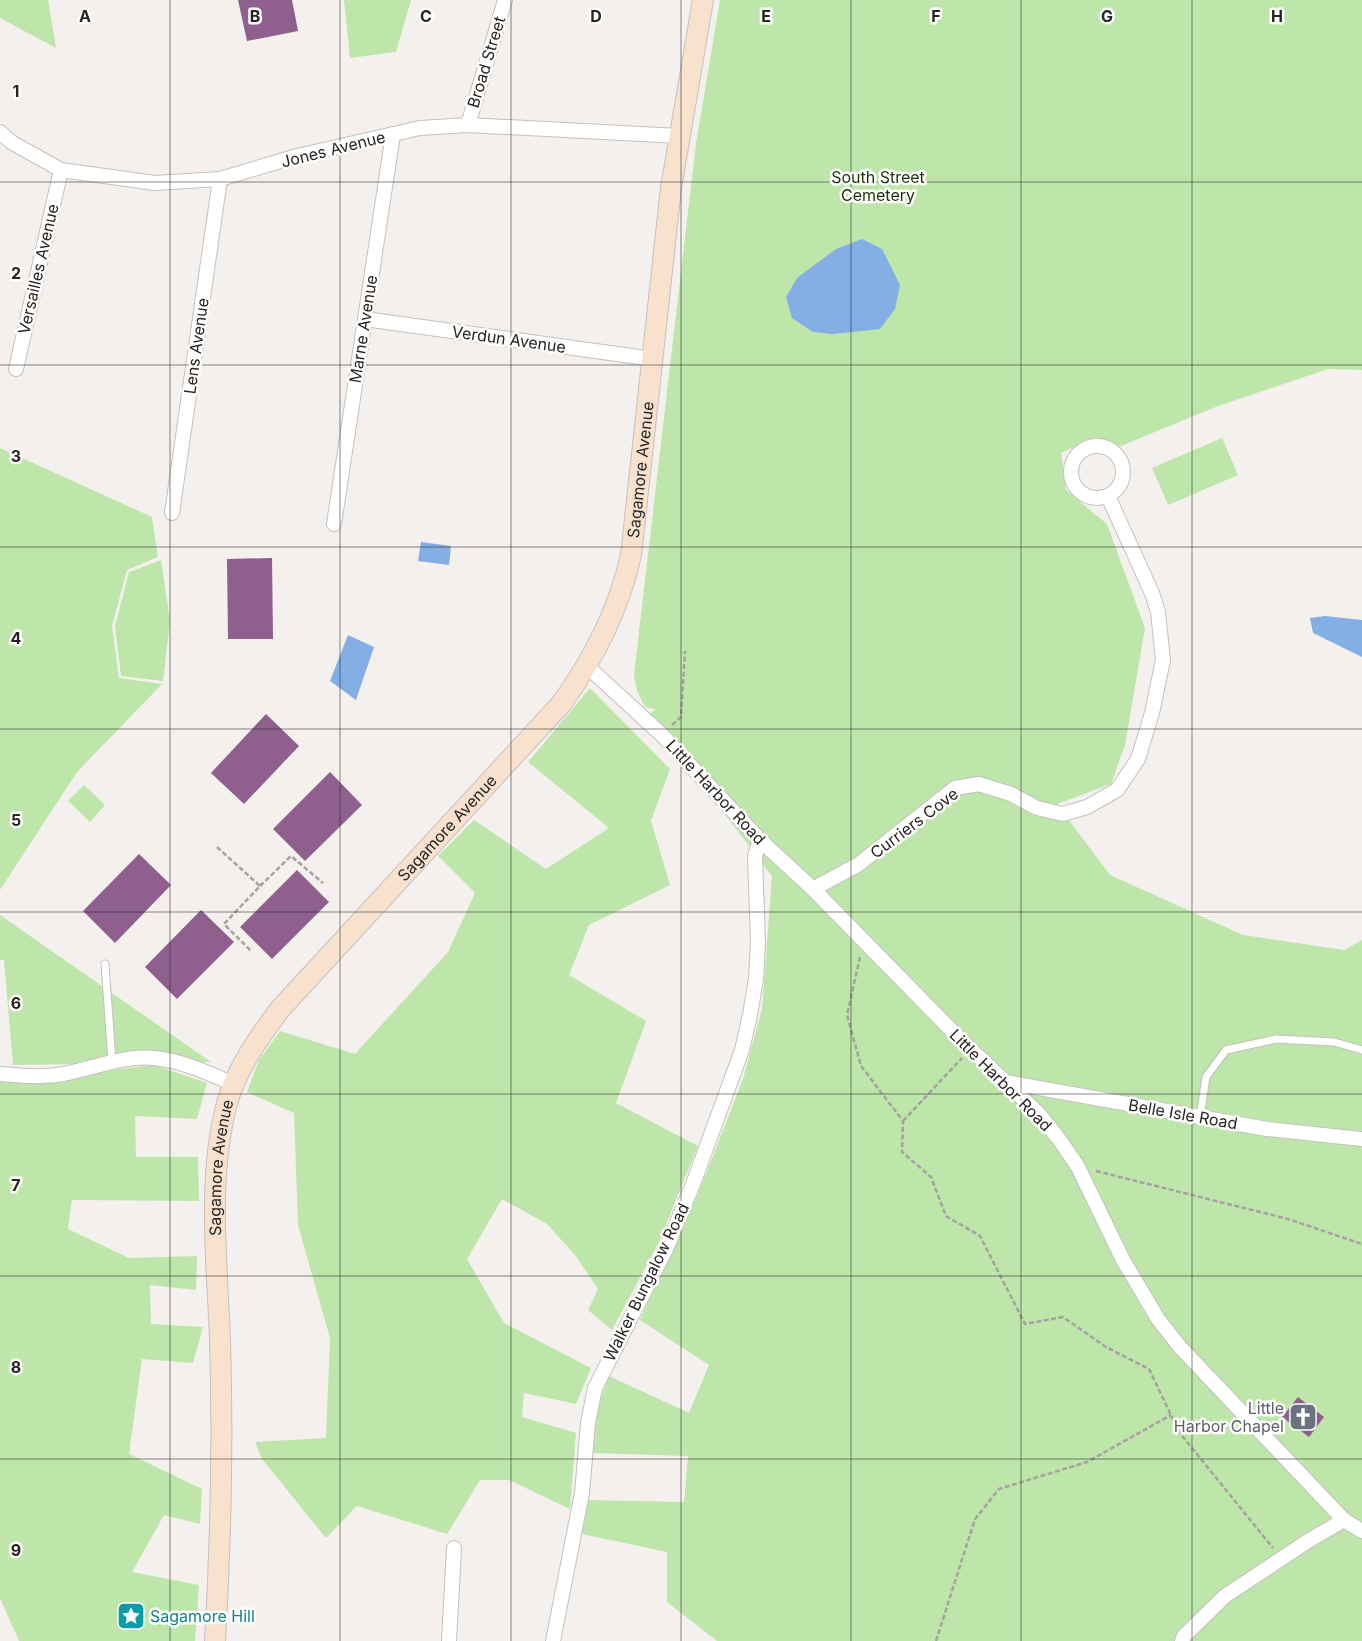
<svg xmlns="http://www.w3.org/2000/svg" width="1362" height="1641" font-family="Inter,sans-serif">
  <rect width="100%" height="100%" fill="#f4f0ed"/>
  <g fill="#bee6aa">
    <path d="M0 0H48L56 48 0 18Z"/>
    <path d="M344 0H411L396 52 350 58Z"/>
    <path d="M720 0H1362V370L1328 369 1218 406 1121 446 1096 437 1061 453 1066 490 1107 524 1145 628 1125 745 1111 784 1057 804 1110 875 1243 935 1344 950 1362 940V1641H717L667 1602V1552L582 1534 586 1500 684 1502 688 1456 593 1453 598 1406 609 1376 689 1413 709 1365 640 1320 700 1189 743 1079 762 1009 772 876 649 715 655 709 645 707 637 691 634 675 696 143Z"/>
    <path d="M1222 438 1238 475 1168 505 1152 468Z"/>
    <path d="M0 448 152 517 158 557 127 570 112 626 119 678 162 684 77 772 0 890Z"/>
    <path d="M161 560 170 621 163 681 121 676 115 626 129 572Z"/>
    <path d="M590 688 670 769 651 821 670 885 589 925 569 975 646 1021 616 1103 698 1146 658 1244 612 1330 588 1310 598 1289 575 1255 547 1224 502 1199 467 1259 504 1323 591 1368 576 1404 524 1393 522 1417 576 1433 570 1509 509 1480H480L447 1534 357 1506 326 1538 262 1459 255 1442 326 1438 330 1338 298 1225 294 1113 247 1092 259 1060 280 1031 355 1054 448 952 475 893 438 856 474 820 546 869 609 828 528 762Z"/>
    <path d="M84 785 105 805 90 822 68 801Z"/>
    <path d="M0 915 211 1062 13 1065 4 960H0Z"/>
    <path d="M154 1065 207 1083 197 1119 135 1116 136 1157H198L199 1201 72 1200 68 1229 129 1258 197 1256 196 1290 150 1285 151 1324 203 1327 193 1363 142 1359 129 1454 202 1489 200 1524 164 1515 132 1572 199 1585 195 1641H19L0 1598V1081L56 1083 93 1072Z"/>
  </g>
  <g fill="#84afe5">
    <path d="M862 239 882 249 900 285 895 309 880 329 833 334 813 332 792 318 786 297 797 278 836 249Z"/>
    <path d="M421 542 451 546 449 565 418 561Z"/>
    <path d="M1325 616 1362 620V657L1313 633 1310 618Z"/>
    <path d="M348 635 374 647 356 700 330 681Z"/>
  </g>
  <g fill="#8f5f8e">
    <path d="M238 0H292L298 31 247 41Z"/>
    <path d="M272 558 273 639H228L227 559Z"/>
    <path d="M266 714 299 746 244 804 211 773Z"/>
    <path d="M330 772 362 805 305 861 273 829Z"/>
    <path d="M139 854 171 885 115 943 83 911Z"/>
    <path d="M297 870 329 902 272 959 240 927Z"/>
    <path d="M201 910 234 942 177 999 145 967Z"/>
    <path d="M1298 1397 1324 1417 1309 1437 1282 1417Z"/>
  </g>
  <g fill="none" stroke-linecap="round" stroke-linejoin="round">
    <defs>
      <g id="lane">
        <path d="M105 964 112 1061"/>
        <path d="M1200 1117 1206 1077 1226 1050 1276 1039 1334 1042 1362 1050"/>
      </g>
      <g id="street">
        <path d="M468 125 505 0"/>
        <path d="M0 132 11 142 61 170 155 183 220 179 297 156 420 128 468 125 679 136"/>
        <path d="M365 319 653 359"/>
        <path d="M16 369 61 170"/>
        <circle cx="1097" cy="472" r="26"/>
        <path d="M172 513 220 179"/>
        <path d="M334 524 393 134"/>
        <path d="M588 667 662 735 760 840 813 889 959 1038 1038 1113 1059 1139 1078 1167 1123 1260 1158 1319 1180 1347 1344 1520 1362 1531"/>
        <path d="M813 889 859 864 955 788 979 784 1011 794 1037 808 1063 814 1087 807 1117 790 1138 759 1152 713 1163 660 1158 612 1152 593 1108 496"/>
        <path d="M0 1074C23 1076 46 1078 68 1073 97 1067 125 1055 154 1058 183 1061 208 1073 234 1084"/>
        <path d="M1006 1082 1267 1129 1362 1139"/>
        <path d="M449 1641 454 1548"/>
        <path d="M553 1641 582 1493 588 1423 595 1388 666 1249 693 1184 742 1050 750 1015 756 979 758 943 755 856 760 840"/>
        <path d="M1182 1641 1184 1636 1225 1596 1308 1541 1344 1520"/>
      </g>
      <g id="secondary">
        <path id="s1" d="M215 1641C221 1540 223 1440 220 1339 217 1262 207 1179 227 1103 237 1068 259 1037 281 1008L562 703C594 658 619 610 631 555L671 188 703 0"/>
      </g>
    </defs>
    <use href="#lane" stroke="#c5c0be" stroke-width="9"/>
    <use href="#street" stroke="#c5c0be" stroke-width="16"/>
    <use href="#secondary" stroke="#c5c0be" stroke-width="22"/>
    <g stroke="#a5a2a0" stroke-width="2.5" stroke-dasharray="5 2.5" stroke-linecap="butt">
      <path d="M672 725 681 717 685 651"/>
      <path d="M217 847 260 886 224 924 252 952"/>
      <path d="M260 886 291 856 323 883"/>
      <path d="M860 957 847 1015 861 1066 903 1121 902 1152 931 1177 946 1216 980 1236 1025 1324 1063 1317 1106 1347 1149 1369 1179 1432 1273 1548"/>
      <path d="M903 1121 962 1058"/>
      <path d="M1096 1171 1288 1219 1362 1244"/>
      <path d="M936 1641 975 1519 999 1489 1087 1462 1171 1415"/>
    </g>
    <use href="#lane" stroke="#fff" stroke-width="7"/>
    <use href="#street" stroke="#fff" stroke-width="14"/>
    <use href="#secondary" stroke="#f8e2ce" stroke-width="20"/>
  </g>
  <path fill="none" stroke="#262524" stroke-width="1" stroke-opacity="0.55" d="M170 0V1641M340 0V1641M511 0V1641M681 0V1641M851 0V1641M1021 0V1641M1192 0V1641M0 182H1362M0 365H1362M0 547H1362M0 729H1362M0 912H1362M0 1094H1362M0 1276H1362M0 1459H1362"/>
  <defs>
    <symbol id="church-square" viewBox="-11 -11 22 22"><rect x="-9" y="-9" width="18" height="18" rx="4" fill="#6b7280" stroke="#fffefd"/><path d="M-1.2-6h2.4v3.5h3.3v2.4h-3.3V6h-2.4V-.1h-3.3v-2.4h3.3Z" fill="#fff"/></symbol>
    <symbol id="sight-square" viewBox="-11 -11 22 22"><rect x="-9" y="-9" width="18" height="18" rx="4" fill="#0f9aa8" stroke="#fffefd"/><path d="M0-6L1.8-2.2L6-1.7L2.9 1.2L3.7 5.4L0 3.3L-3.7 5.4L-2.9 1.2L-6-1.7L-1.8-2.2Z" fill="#fff"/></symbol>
  </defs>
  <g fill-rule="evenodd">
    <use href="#church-square" x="1287" y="1401" width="32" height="32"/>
    <use href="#sight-square" x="115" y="1600" width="32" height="32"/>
  </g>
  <g text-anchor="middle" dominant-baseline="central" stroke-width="5" stroke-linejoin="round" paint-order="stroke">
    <g font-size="16" fill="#262524" stroke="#fffefd">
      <text transform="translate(486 62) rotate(-73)">Broad Street</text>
      <text transform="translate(333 149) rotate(-14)">Jones Avenue</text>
      <text transform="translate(38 269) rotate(-77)">Versailles Avenue</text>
      <text transform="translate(363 329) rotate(-81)">Marne Avenue</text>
      <text transform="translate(509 339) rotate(8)">Verdun Avenue</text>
      <text transform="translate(196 346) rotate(-82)">Lens Avenue</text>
      <text stroke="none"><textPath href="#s1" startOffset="1314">Sagamore Avenue</textPath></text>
      <text transform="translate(716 792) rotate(47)">Little Harbor Road</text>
      <text transform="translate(914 823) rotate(-37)">Curriers Cove</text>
      <text stroke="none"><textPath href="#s1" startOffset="894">Sagamore Avenue</textPath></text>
      <text transform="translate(1001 1080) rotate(45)">Little Harbor Road</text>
      <text transform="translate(1183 1114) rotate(10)">Belle Isle Road</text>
      <text stroke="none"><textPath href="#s1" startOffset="474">Sagamore Avenue</textPath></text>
      <text transform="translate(646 1282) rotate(-64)">Walker Bungalow Road</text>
    </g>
    <g font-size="16" fill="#1a3309" stroke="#fffefd">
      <text x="878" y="177">South Street<tspan x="878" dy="18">Cemetery</tspan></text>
    </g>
    <g font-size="16" fill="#5b616d" stroke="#fffefd" text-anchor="end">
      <text x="1284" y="1408">Little<tspan x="1284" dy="18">Harbor Chapel</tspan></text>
    </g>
    <g font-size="16" fill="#0d838f" stroke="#fffefd" text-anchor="start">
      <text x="150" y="1616">Sagamore Hill</text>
    </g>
  </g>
  <g font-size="16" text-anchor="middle" font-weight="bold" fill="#262524" stroke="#fffefd" stroke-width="5" stroke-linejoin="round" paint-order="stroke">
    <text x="85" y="22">A</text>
    <text x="255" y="22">B</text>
    <text x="426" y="22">C</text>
    <text x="596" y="22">D</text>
    <text x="766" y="22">E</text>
    <text x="936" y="22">F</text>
    <text x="1107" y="22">G</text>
    <text x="1277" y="22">H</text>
    <text x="16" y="97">1</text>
    <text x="16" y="279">2</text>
    <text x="16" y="462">3</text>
    <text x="16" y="644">4</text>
    <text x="16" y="826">5</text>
    <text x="16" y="1009">6</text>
    <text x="16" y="1191">7</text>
    <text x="16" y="1373">8</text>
    <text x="16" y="1556">9</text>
  </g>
</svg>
